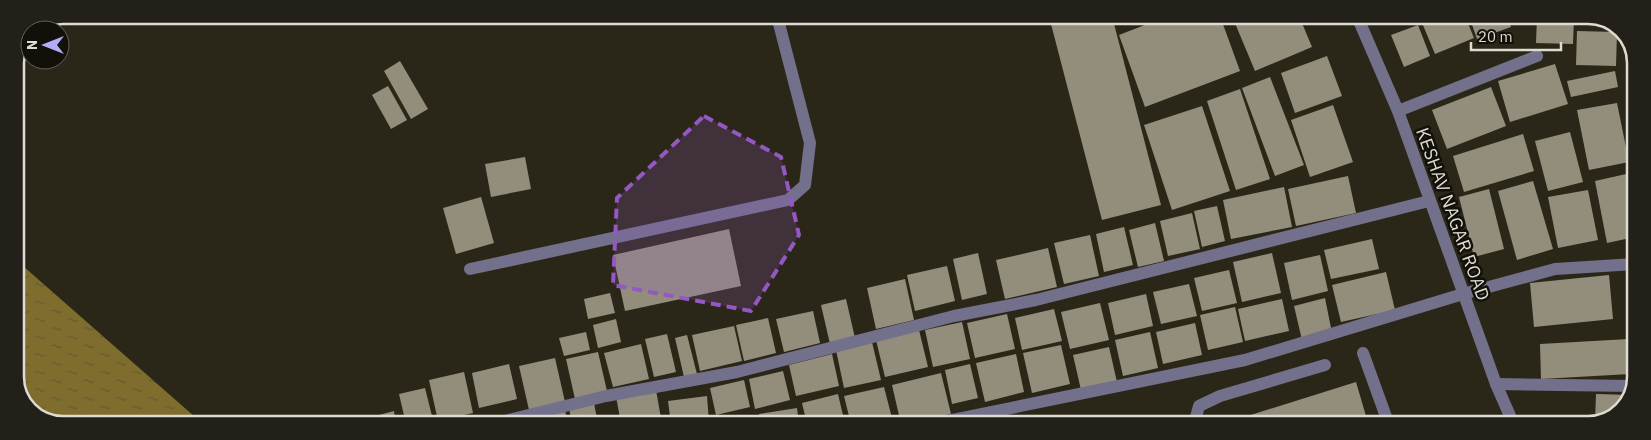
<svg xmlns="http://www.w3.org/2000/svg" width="1651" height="440" font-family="'IBM Plex Sans',sans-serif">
  <defs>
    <pattern id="water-ripples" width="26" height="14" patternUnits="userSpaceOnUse" patternTransform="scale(1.25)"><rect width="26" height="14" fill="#7e6d2c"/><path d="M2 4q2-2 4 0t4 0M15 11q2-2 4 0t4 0" fill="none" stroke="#635a35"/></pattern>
  </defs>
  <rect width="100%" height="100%" fill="#2b2718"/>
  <path fill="url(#water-ripples)" d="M15 259 203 424 51 423 27 409 15 383Z"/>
  <g fill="#938e7c">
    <path d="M800 16H844L845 17 802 25Z"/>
    <path d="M1082 16H1112L1161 205 1102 220 1051 24Z"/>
    <path d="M1168 16H1220L1240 71 1145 107 1119 35Z"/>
    <path d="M1232 16H1299L1312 47 1255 71Z"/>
    <path d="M1424 16H1465L1474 38 1435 54 1420 18Z"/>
    <path d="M1469 16H1507L1511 27 1477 39Z"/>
    <path d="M1537 17H1574L1573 44 1536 43Z"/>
    <path d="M1586 17H1600L1614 25H1586Z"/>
    <path d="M1418 25 1430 56 1404 67 1391 35Z"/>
    <path d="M1577 31 1617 32 1616 66 1576 65Z"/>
    <path d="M1327 56 1342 96 1295 113 1281 73Z"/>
    <path d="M400 61 428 109 411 119 384 71Z"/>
    <path d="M1555 64 1568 104 1510 122 1498 81Z"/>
    <path d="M1615 71 1618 87 1571 97 1567 81Z"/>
    <path d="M1270 77 1304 165 1275 176 1242 88Z"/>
    <path d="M388 86 407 120 391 129 372 95Z"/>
    <path d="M1491 87 1506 126 1447 149 1432 110Z"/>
    <path d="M1240 89 1270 179 1236 190 1207 101Z"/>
    <path d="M1617 103 1629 162 1589 170 1577 110Z"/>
    <path d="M1333 105 1353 162 1310 177 1291 120Z"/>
    <path d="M1202 106 1230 191 1172 210 1144 125Z"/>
    <path d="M1570 132 1583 182 1548 191 1535 141Z"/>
    <path d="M1523 134 1534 171 1464 192 1453 156Z"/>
    <path d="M525 157 531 189 491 197 485 164Z"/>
    <path d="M1635 172V237L1607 243 1595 181Z"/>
    <path d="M1348 176 1356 213 1296 226 1288 189Z"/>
    <path d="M1533 181 1553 249 1517 260 1498 191Z"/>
    <path d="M1284 187 1292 227 1231 239 1223 200Z"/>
    <path d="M1489 189 1504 249 1474 257 1459 197Z"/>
    <path d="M1588 190 1598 240 1558 248 1548 197Z"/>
    <path d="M481 197 494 243 456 254 443 208Z"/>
    <path d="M1217 206 1225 241 1202 247 1194 211Z"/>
    <path d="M1192 213 1200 249 1168 256 1160 221Z"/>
    <path d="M1155 223 1164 261 1138 267 1129 230Z"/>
    <path d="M1124 227 1133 265 1104 272 1096 234Z"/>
    <path d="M729 229 741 286 625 311 613 255Z"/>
    <path d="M1090 235 1099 276 1064 284 1054 243Z"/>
    <path d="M1372 239 1379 269 1331 279 1324 250Z"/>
    <path d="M1048 248 1057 287 1005 299 996 260Z"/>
    <path d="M978 253 987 294 962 300 953 259Z"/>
    <path d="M1272 253 1281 293 1242 302 1233 262Z"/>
    <path d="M1320 255 1328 291 1292 300 1284 263Z"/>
    <path d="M947 266 955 301 915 311 907 275Z"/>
    <path d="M1229 270 1237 303 1202 311 1194 278Z"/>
    <path d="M1386 272 1395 310 1341 322 1332 285Z"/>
    <path d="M1609 275 1613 319 1534 327 1530 283Z"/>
    <path d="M905 279 914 320 876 329 867 288Z"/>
    <path d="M1189 284 1197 316 1161 324 1153 292Z"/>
    <path d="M1629 288H1635V324H1631Z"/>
    <path d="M610 293 615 313 588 319 584 299Z"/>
    <path d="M1146 294 1153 326 1115 335 1108 303Z"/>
    <path d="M1325 298 1332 333 1302 340 1294 306Z"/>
    <path d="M846 299 855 338 830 344 821 305Z"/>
    <path d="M1282 299 1289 331 1245 341 1238 309Z"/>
    <path d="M1100 303 1109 340 1070 349 1061 312Z"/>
    <path d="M1235 307 1243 342 1208 350 1200 315Z"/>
    <path d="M1054 309 1062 341 1022 350 1015 318Z"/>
    <path d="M813 311 820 343 784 352 776 319Z"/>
    <path d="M1007 314 1015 349 975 358 967 323Z"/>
    <path d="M768 318 776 353 744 361 736 325Z"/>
    <path d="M616 319 621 342 598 348 593 325Z"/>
    <path d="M962 322 970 359 933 367 925 330Z"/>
    <path d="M1195 323 1202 355 1163 364 1156 332Z"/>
    <path d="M734 326 742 361 700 371 692 335Z"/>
    <path d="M919 330 928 367 885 377 876 340Z"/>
    <path d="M586 332 590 350 564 356 559 338Z"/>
    <path d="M1150 332 1158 368 1123 376 1115 340Z"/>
    <path d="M667 334 676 372 654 377 645 339Z"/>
    <path d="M687 335 697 374 684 377 675 338Z"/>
    <path d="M1629 339 1630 374 1541 379 1540 344Z"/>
    <path d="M872 342 881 380 844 388 836 350Z"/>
    <path d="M641 344 649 379 613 387 604 353Z"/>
    <path d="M1061 345 1070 384 1032 393 1023 353Z"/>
    <path d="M1109 347 1117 382 1081 390 1073 355Z"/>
    <path d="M598 352 607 391 575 399 566 359Z"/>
    <path d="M832 354 839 386 796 396 789 365Z"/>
    <path d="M1016 354 1024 392 985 402 976 363Z"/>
    <path d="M555 358 565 402 529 410 519 366Z"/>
    <path d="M509 364 517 399 479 408 472 373Z"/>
    <path d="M970 364 978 398 952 404 945 370Z"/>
    <path d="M783 371 790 400 755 409 749 379Z"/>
    <path d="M464 372 473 413 438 421 429 380Z"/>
    <path d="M941 373 951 414 901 424 892 385Z"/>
    <path d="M744 380 750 407 716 415 710 388Z"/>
    <path d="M1356 382 1366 416 1357 419 1359 425H1219Z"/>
    <path d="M884 387 893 422 851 424 844 396Z"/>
    <path d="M425 388 434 424H406L399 394Z"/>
    <path d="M656 390 662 424H621L616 396Z"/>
    <path d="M838 394 845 424H807L802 403Z"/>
    <path d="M1596 394 1630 395 1617 415 1595 423Z"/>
    <path d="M707 396 709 423 671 424 668 401Z"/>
    <path d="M594 403 598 424H572L569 408Z"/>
    <path d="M564 408 569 424H526L525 420Z"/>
    <path d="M797 408 799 424H760L759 414Z"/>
    <path d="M394 411 396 424H365L364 419Z"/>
    <path d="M751 416 752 424H716V421Z"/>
    <path d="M987 417 988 424H965V421Z"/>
  </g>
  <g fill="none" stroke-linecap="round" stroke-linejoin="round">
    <g stroke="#72708a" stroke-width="12">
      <path d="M1357 16 1398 111 1496 384 1514 425"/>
      <path d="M1630 46 1636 84"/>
      <path d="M1398 111 1537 56"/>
      <path d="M470 269 788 200 805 185 810 143 777 16"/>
      <path d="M1363 353 1389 425"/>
      <path d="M1496 384 1634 386"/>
      <path d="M492 424 606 396 737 372 954 316 1036 300 1429 201"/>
      <path d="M933 424 1245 360 1463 294 1555 269 1635 264"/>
      <path d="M1198 425 1196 417 1199 406 1220 396 1325 365"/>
    </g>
  </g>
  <path fill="#9458c4" fill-opacity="0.2" stroke="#9458c4" stroke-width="4" stroke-dasharray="10 6" stroke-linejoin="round" d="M704 116 781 157 799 235 751 311 613 285 617 198Z"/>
  <g text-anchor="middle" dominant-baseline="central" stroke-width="5" stroke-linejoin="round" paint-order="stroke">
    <g font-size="18" fill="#dedcd2" stroke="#121009">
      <text transform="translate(1453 214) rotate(70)">KESHAV NAGAR ROAD</text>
    </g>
  </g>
  <path d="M0 0H1651V440H0ZM63 24H1588A39 39 0 0 1 1627 63V377A39 39 0 0 1 1588 416H63A39 39 0 0 1 24 377V63A39 39 0 0 1 63 24Z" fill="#222019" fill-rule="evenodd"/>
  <path fill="none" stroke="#dedcd2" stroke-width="2.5" d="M63 24H1588A39 39 0 0 1 1627 63V377A39 39 0 0 1 1588 416H63A39 39 0 0 1 24 377V63A39 39 0 0 1 63 24Z"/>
  <g transform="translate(45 45) rotate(270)"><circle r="24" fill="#121009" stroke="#646259"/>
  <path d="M0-4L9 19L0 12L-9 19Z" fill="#b4acf9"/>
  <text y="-8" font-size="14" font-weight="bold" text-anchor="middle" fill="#dedcd2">N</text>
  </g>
  <path d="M1471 42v8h90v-8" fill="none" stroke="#dedcd2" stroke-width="2.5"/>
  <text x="1478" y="42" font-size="15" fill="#dedcd2" stroke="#121009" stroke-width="4" paint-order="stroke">20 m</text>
</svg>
